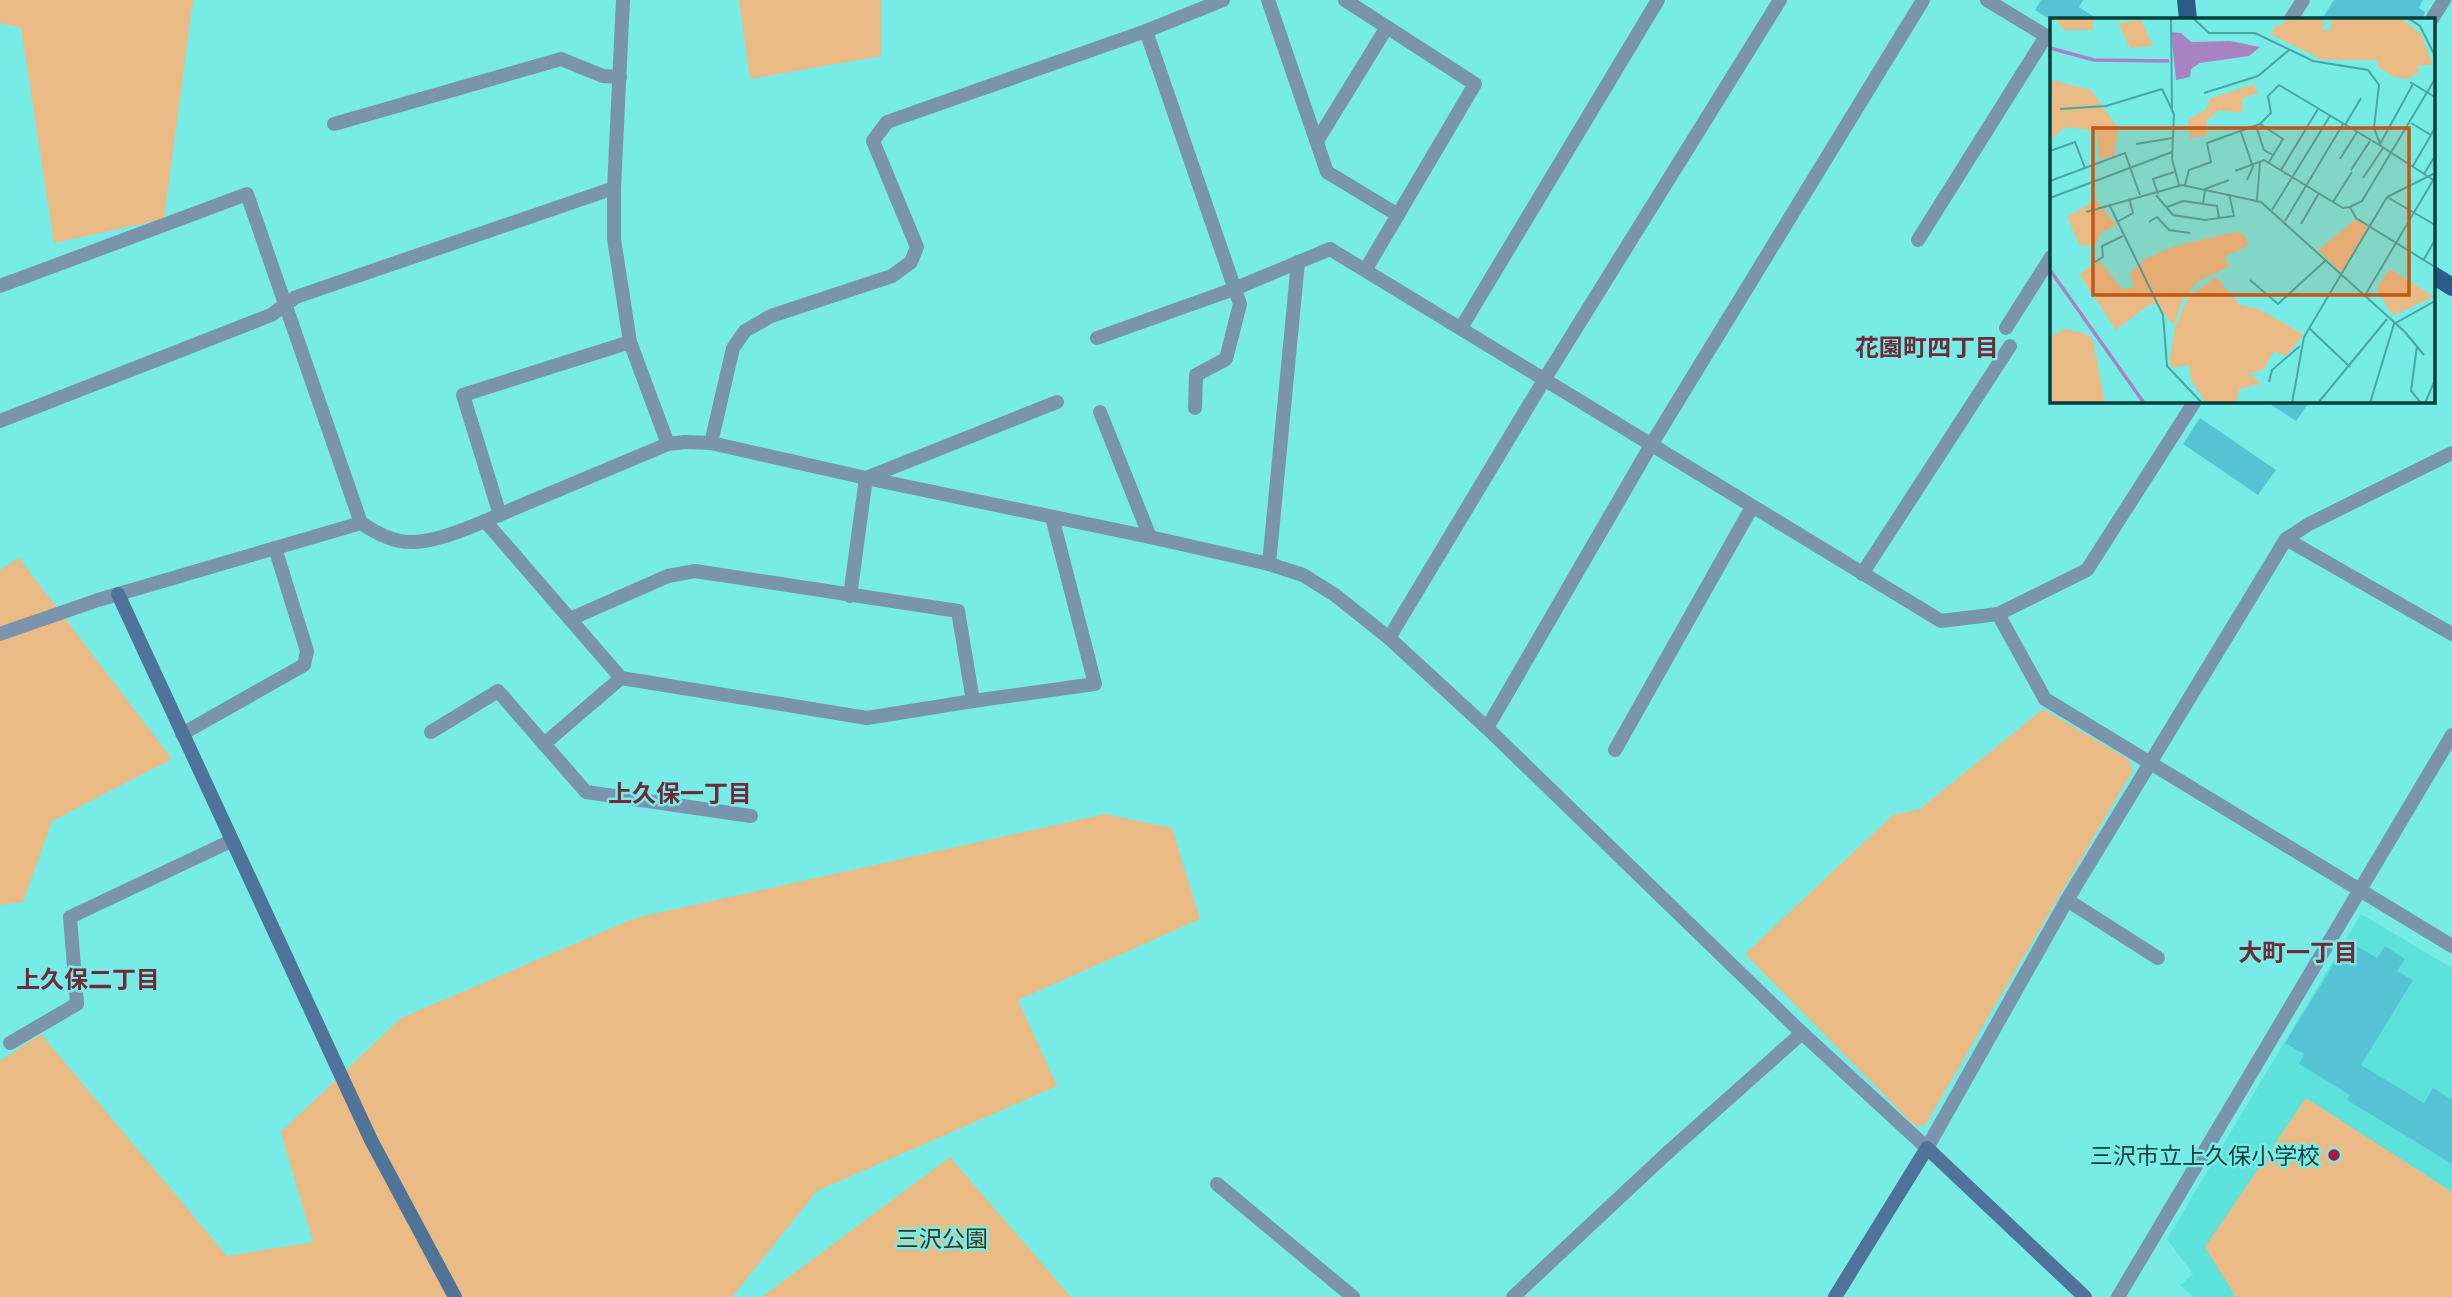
<svg xmlns="http://www.w3.org/2000/svg" width="2452" height="1297" font-family="Lato,'Noto Sans JP',sans-serif">
  <rect width="100%" height="100%" fill="#77ece6"/>
  <path fill="#5de2db" d="M2361 914 2452 968V1297H2194L2180 1285 2193 1274 2167 1239Z"/>
  <g fill="#eabb84">
    <path d="M0 0H193L164 219 54 243 21 28 0 23Z"/>
    <path d="M739 0H881V56L750 79Z"/>
    <path d="M19 558 172 759 52 821 23 902 0 905V570Z"/>
    <path d="M2043 709 2128 759 2133 770 1925 1125 1915 1126 1745 954 1893 815 1920 809Z"/>
    <path d="M1105 814 1172 828 1200 919 1018 1000 1057 1086 817 1191 732 1297H0V1061L41 1034 227 1256 313 1242 281 1132 401 1018 635 918Z"/>
    <path d="M2306 1098 2452 1192V1297H2236L2205 1247Z"/>
    <path d="M950 1157 1071 1297H762Z"/>
  </g>
  <g fill="#56c3d5">
    <path d="M2041 0H2083L2079 7 2097 19H2049L2035 10Z"/>
    <path d="M2334 0H2423L2419 8 2425 12 2422 19H2322Z"/>
    <path d="M2265 401H2310L2296 421Z"/>
    <path d="M2200 418 2276 470 2258 495 2183 444Z"/>
    <path d="M2348 941 2377 958 2385 946 2405 959 2397 971 2413 980 2361 1065 2424 1103 2433 1088 2452 1100V1164L2347 1100 2350 1095 2299 1064 2304 1054 2285 1043Z"/>
  </g>
  <g fill="none" stroke-linecap="round" stroke-linejoin="round">
    <g stroke="#7b94ae" stroke-width="14">
      <path d="M623 0 614 188V239L630 342 668 444"/>
      <path d="M1268 0 1327 172 1398 215"/>
      <path d="M1345 0 1475 84 1366 269"/>
      <path d="M1987 0 2051 39"/>
      <path d="M2291 19 2303 0"/>
      <path d="M2432 19 2444 0"/>
      <path d="M1146 31 1240 304 1226 359 1196 375 1195 408"/>
      <path d="M334 124 561 59 603 76 620 77"/>
      <path d="M1317 141 1387 27"/>
      <path d="M1918 240 2046 36"/>
      <path d="M0 286 247 194 361 523C378 534 394 543 415 542 445 540 485 521 513 509 564 488 616 466 668 444L685 442 711 443 866 478 1150 537 1269 564 1303 575 1335 595 1389 638 1487 728 1802 1033 1927 1148 2067 900 2286 539 2309 524 2452 453"/>
      <path d="M1461 328 1658 0"/>
      <path d="M2006 328 2051 257"/>
      <path d="M1097 338 1234 289 1330 249 1941 621 1998 614 2087 570 2195 401"/>
      <path d="M1100 412 1150 537"/>
      <path d="M0 421 271 315 296 297 614 188"/>
      <path d="M711 443 733 348 745 331 771 316 892 276 911 262 917 247 873 141 887 122 1146 31 1223 0"/>
      <path d="M500 515 463 395 630 342"/>
      <path d="M485 521 621 678 867 718 973 701 1095 684 1052 517"/>
      <path d="M2286 539 2452 634"/>
      <path d="M1269 564 1298 262"/>
      <path d="M1862 574 2010 346"/>
      <path d="M850 596 866 478 1057 402"/>
      <path d="M1998 614 2045 699 2452 946"/>
      <path d="M570 619 668 576 695 571 958 611 973 701"/>
      <path d="M0 634 98 600 361 523"/>
      <path d="M1389 638 1544 380 1780 0"/>
      <path d="M1487 728 1651 445 1923 0"/>
      <path d="M431 732 498 691 586 792 751 816"/>
      <path d="M182 734 304 665 307 651 275 548"/>
      <path d="M544 744 621 678"/>
      <path d="M1615 750 1752 507"/>
      <path d="M2067 900 2158 958"/>
      <path d="M10 1043 77 1004 70 917 231 841"/>
      <path d="M1217 1184 1353 1297"/>
      <path d="M1513 1297 1665 1155 1802 1033"/>
      <path d="M2118 1297 2452 735"/>
    </g>
    <g stroke="#4f7399" stroke-width="14">
      <path d="M118 594 371 1140 455 1297"/>
      <path d="M1835 1297 1927 1148 2085 1297"/>
    </g>
    <g stroke="#2d5b89" stroke-width="18">
      <path d="M2186 0 2188 19"/>
      <path d="M2433 275 2452 287"/>
    </g>
  </g>
  <circle fill="#aa1545" stroke="#77ece6" stroke-width="2.5" cx="2334" cy="1155" r="7"/>
  <g text-anchor="middle" dominant-baseline="central" stroke-width="5" stroke-linejoin="round" paint-order="stroke">
    <g font-size="23" fill="#063e3b" stroke="#77ece6" text-anchor="end">
      <text x="2320" y="1155">三沢市立上久保小学校</text>
    </g>
    <g font-size="23" fill="#463014" stroke="#77ece6">
      <text x="942" y="1238">三沢公園</text>
    </g>
    <g font-size="24" font-weight="bold" fill="#712a39" stroke="#77ece6">
      <text x="1927" y="346">花園町四丁目</text>
      <text x="680" y="792">上久保一丁目</text>
      <text x="2298" y="951">大町一丁目</text>
      <text x="88" y="978">上久保二丁目</text>
    </g>
  </g>
  <g transform="translate(2050 18)">
    <rect width="385" height="385" fill="#77ece6"/>
    <path d="M5 0H45L42 12H14ZM234 0H270L275 6 272 11 279 14 283 0H351L371 16 383 47H368L370 53 358 61 344 59 328 49 327 42H273L220 16 226 8 235 5ZM91 2 103 28 80 30 68 5ZM1 62 41 72 68 110 64 138 50 141 46 113 15 109 0 122ZM204 66 208 75 193 80 192 95 169 92 157 102V117L140 120 138 102 156 91 161 80ZM46 182 66 207 50 215 46 226 30 228 17 199ZM306 201 318 209 291 254 268 232ZM185 214 194 216 198 228 175 238 179 249 148 263 132 283 124 307 107 287 100 286 66 312 29 256 49 243 73 271 84 269 80 255 95 241 125 228ZM340 251 383 278V279L345 297 339 293 327 270ZM166 259 190 287 209 291 254 317 236 338 224 333 213 352 189 358 201 356 211 366 189 371 187 385H156L141 362 139 347 121 350 120 340 125 309 139 278ZM13 311 35 315 43 322 55 385H0V320Z" fill="#eabb84"/>
    <path d="M121 14 131 15 141 24 180 23 210 29 199 38 150 45 141 51 140 59 126 62Z" fill="#a883c3"/>
    <path fill="none" stroke="#a883c3" stroke-width="3.5" d="M0 30 44 42 119 43M0 252 94 385"/>
    <path fill="none" stroke="#4aa6a2" stroke-width="2" d="M121 0 122 91M143 0 159 15H205L263 43 318 52 329 67 324 110 331 128 385 163M358 0 370 8 385 38M360 64 385 79M154 75 208 58 239 32M10 91 56 88 112 71 124 96 122 141 129 167M361 105 381 117M210 106 233 121 219 144M295 107 311 80M206 108 214 132 223 137M191 114 203 149 197 162M86 126 123 120M330 126 363 66M0 133 25 124 35 150M290 141 307 114M363 148 385 110M231 152 268 91M301 152 320 123M185 153 214 142 293 190 300 189 312 183 385 61M374 156 385 138M313 160 333 130M0 163 75 135 90 177M135 167 139 152 161 144 157 125 210 106 221 95 218 78 229 67 331 128M108 176 103 161 124 154M106 177 123 197 155 202 184 198 179 176M337 179 385 207M0 180 122 134M207 182 210 144M283 184 302 154M59 186 113 297 117 348 152 385M153 186 155 171 179 162M117 189 133 183 167 188 169 200M300 189 306 200 385 249M222 192 280 98M36 194 132 167 211 184 355 314 374 337M235 203 293 106M67 204 83 195 79 180M99 204 107 199 119 212 140 215M251 206 269 175M374 241 385 222M45 244 53 239 52 228 73 218M200 262 228 286 275 243M314 279 385 159M259 310 300 349M367 328 361 373 371 385M219 364 222 352 250 328M242 385 254 319 337 179 385 155M268 385 337 301M320 385 344 306 385 283M375 385 385 362"/>
    <path fill="#c65513" fill-opacity="0.15" stroke="#c65513" stroke-width="3.5" d="M43 110H359V277H43Z"/>
    <rect width="385" height="385" fill="none" stroke="#063e3b" stroke-width="3.5"/>
  </g>
</svg>
